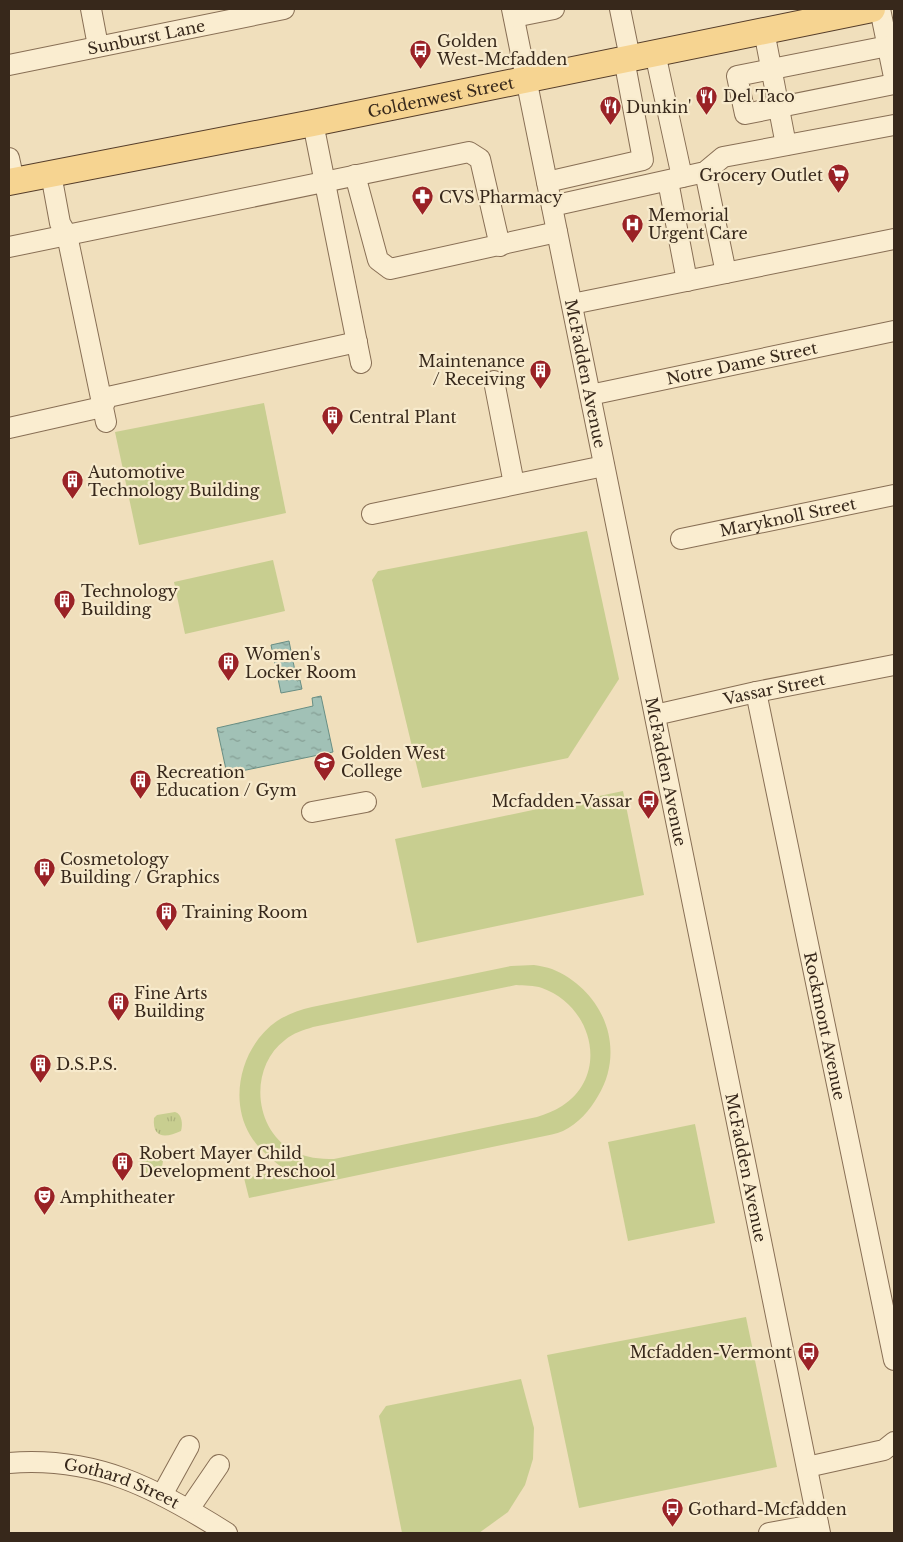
<svg xmlns="http://www.w3.org/2000/svg" width="903" height="1542" font-family="'Libre Baskerville',serif">
  <defs>
    <pattern id="park-tufts" width="24" height="20" patternUnits="userSpaceOnUse" patternTransform="scale(1.25)"><rect width="24" height="20" fill="#c8ce90"/><path d="M3 7l-1-3M5 7V3M7 7l1-3M15 17l-1-3M17 17v-4M19 17l1-3" fill="none" stroke="#acb17c"/></pattern>
    <pattern id="water-ripples" width="26" height="14" patternUnits="userSpaceOnUse" patternTransform="scale(1.25)"><rect width="26" height="14" fill="#a1c1b6"/><path d="M2 4q2-2 4 0t4 0M15 11q2-2 4 0t4 0" fill="none" stroke="#849d93"/></pattern>
  </defs>
  <rect width="100%" height="100%" fill="#f0dfbc"/>
  <g fill="#c8ce90" fill-rule="evenodd">
    <path d="M264 403 286 513 139 545 115 432Z"/>
    <path d="M587 531 619 679 568 758 422 788 372 580 378 571Z"/>
    <path d="M273 560 285 611 185 634 174 582Z"/>
    <path d="M623 791 644 895 417 943 395 839Z"/>
    <path d="M534 965C540 966 547 967 552 969 603 990 627 1048 598 1096 590 1110 578 1124 563 1131 556 1134 548 1135 540 1137L249 1198 244 1178 285 1170C272 1159 259 1150 250 1135 228 1098 242 1045 277 1021 288 1014 299 1010 312 1007L511 966ZM516 985C524 986 534 985 542 988 593 1006 610 1075 562 1106 554 1111 546 1114 537 1117L334 1159C320 1159 306 1158 293 1151 253 1129 249 1067 285 1040 293 1033 304 1030 313 1027Z"/>
    <path d="M695 1124 715 1223 628 1241 608 1142Z"/>
    <path d="M746 1317 777 1467 579 1508 547 1355Z"/>
    <path d="M521 1379 534 1428 533 1459 525 1485 508 1512 479 1533H402L379 1416 386 1406Z"/>
  </g>
  <g fill="url(#park-tufts)">
    <path d="M175 1112C182 1114 183 1124 181 1131 166 1138 152 1139 154 1118L157 1115Z"/>
    <path d="M156 1149 164 1155 162 1167 158 1170 146 1173V1168L142 1166 141 1155 145 1151Z"/>
  </g>
  <g fill="url(#water-ripples)" stroke="#688e84">
    <path d="M289 641 297 681 300 680 302 689 281 693 271 645Z"/>
    <path d="M321 696 333 752 227 774 217 728 313 706 312 698Z"/>
  </g>
  <g fill="none" stroke-linecap="round" stroke-linejoin="round">
    <defs>
      <g id="minor">
        <path d="M91 9 98 46"/>
        <path id="s1" d="M512 9 820 1533"/>
        <path d="M620 9 630 58"/>
        <path d="M880 9 894 77"/>
        <path d="M514 17 554 9"/>
        <path d="M764 31 786 145"/>
        <path d="M888 46 737 76 745 114 894 84"/>
        <path d="M655 53 682 177"/>
        <path id="s2" d="M9 65 284 9"/>
        <path d="M313 123 361 363"/>
        <path d="M9 158 14 181"/>
        <path d="M705 172 726 273"/>
        <path d="M51 174 60 223 67 235 106 422"/>
        <path d="M355 175 378 260 390 269 557 232"/>
        <path d="M668 181 687 281"/>
        <path d="M547 182 643 160 624 59"/>
        <path d="M552 206 705 172 723 157 894 125"/>
        <path d="M9 247 469 152 480 159 500 246"/>
        <path d="M572 304 894 239"/>
        <path d="M494 381 514 484"/>
        <path id="s3" d="M590 395 894 331"/>
        <path d="M9 428 102 407 108 397 357 342"/>
        <path d="M372 514 604 466"/>
        <path id="s4" d="M681 539 894 495"/>
        <path id="s5" d="M756 692 894 1360"/>
        <path id="s6" d="M655 715 756 692 894 665"/>
        <path d="M312 812 366 802"/>
        <path id="s7" d="M9 1463C95 1456 156 1488 227 1533"/>
        <path d="M807 1467 884 1450 894 1442"/>
        <path d="M162 1495 189 1446"/>
        <path d="M189 1509 219 1465"/>
        <path d="M769 1533 818 1524"/>
      </g>
      <g id="major">
        <path id="s8" d="M9 182 313 123 872 9"/>
      </g>
    </defs>
    <use href="#minor" stroke="#886f55" stroke-width="22"/>
    <use href="#major" stroke="#553d2a" stroke-width="28"/>
    <use href="#minor" stroke="#faedd0" stroke-width="20"/>
    <use href="#major" stroke="#f6d491" stroke-width="26"/>
  </g>
  <defs>
    <symbol id="bus-pin" viewBox="-11 -11 22 30"><path d="M0 17L-7.5 6A9.5 9.5 0 1 1 7.5 6Z" fill="#9a2226" stroke="#f7eacc"/><path d="M-5-6H5V4H4V6H2V4H-2V6H-4V4H-5ZM-3.5-4V0h7V-4ZM-3.5 1.2v1.5H-2V1.2ZM2 1.2v1.5H3.5V1.2Z" fill="#fff"/></symbol>
    <symbol id="restaurant-pin" viewBox="-11 -11 22 30"><path d="M0 17L-7.5 6A9.5 9.5 0 1 1 7.5 6Z" fill="#9a2226" stroke="#f7eacc"/><path d="M-5-6h1v4h1v-4h1v4h1v-4h1v5L-1.5 .5V6h-2V.5L-5-1ZM5-6V6H3V1.5H1.5Q1.5-4 5-6Z" fill="#fff"/></symbol>
    <symbol id="supermarket-pin" viewBox="-11 -11 22 30"><path d="M0 17L-7.5 6A9.5 9.5 0 1 1 7.5 6Z" fill="#9a2226" stroke="#f7eacc"/><path d="M-6-5.5h2.5l.6 2H6L4.5 2H-2.5L-4.4-4H-6ZM-1.5 3.2a1.3 1.3 0 1 0 .1 0ZM3 3.2a1.3 1.3 0 1 0 .1 0Z" fill="#fff"/></symbol>
    <symbol id="pharmacy-pin" viewBox="-11 -11 22 30"><path d="M0 17L-7.5 6A9.5 9.5 0 1 1 7.5 6Z" fill="#9a2226" stroke="#f7eacc"/><path d="M-2-6h4v4h4v4h-4v4h-4v-4h-4v-4h4Z" fill="#fff"/></symbol>
    <symbol id="hospital-pin" viewBox="-11 -11 22 30"><path d="M0 17L-7.5 6A9.5 9.5 0 1 1 7.5 6Z" fill="#9a2226" stroke="#f7eacc"/><path d="M-5-5h3v3.5h4V-5h3V5h-3V1.5h-4V5h-3Z" fill="#fff"/></symbol>
    <symbol id="building-pin" viewBox="-11 -11 22 30"><path d="M0 17L-7.5 6A9.5 9.5 0 1 1 7.5 6Z" fill="#9a2226" stroke="#f7eacc"/><path d="M-4-6H4V6H1V3H-1V6H-4ZM-2.5-4.3h1.7v1.8h-1.7ZM.8-4.3h1.7v1.8H.8ZM-2.5-1h1.7V.8h-1.7ZM.8-1h1.7V.8H.8Z" fill="#fff"/></symbol>
    <symbol id="university-pin" viewBox="-11 -11 22 30"><path d="M0 17L-7.5 6A9.5 9.5 0 1 1 7.5 6Z" fill="#9a2226" stroke="#f7eacc"/><path d="M0-5L7-2L0 1L-7-2ZM-4 1L0 2.5L4 1V4Q0 6-4 4Z" fill="#fff"/></symbol>
    <symbol id="theatre-pin" viewBox="-11 -11 22 30"><path d="M0 17L-7.5 6A9.5 9.5 0 1 1 7.5 6Z" fill="#9a2226" stroke="#f7eacc"/><path d="M-5-5.5Q0-4 5-5.5V0Q5 5 0 6Q-5 5-5 0ZM-3.3-2.5H-1v1.5H-3.3ZM1-2.5H3.3v1.5H1ZM-2.8 1Q0 5.5 2.8 1Z" fill="#fff"/></symbol>
  </defs>
  <g fill-rule="evenodd">
    <use href="#bus-pin" x="408" y="38" width="25" height="34"/>
    <use href="#restaurant-pin" x="694" y="84" width="25" height="34"/>
    <use href="#restaurant-pin" x="598" y="94" width="25" height="34"/>
    <use href="#supermarket-pin" x="826" y="162" width="25" height="34"/>
    <use href="#pharmacy-pin" x="410" y="184" width="25" height="34"/>
    <use href="#hospital-pin" x="620" y="212" width="25" height="34"/>
    <use href="#building-pin" x="528" y="358" width="25" height="34"/>
    <use href="#building-pin" x="320" y="404" width="25" height="34"/>
    <use href="#building-pin" x="60" y="468" width="25" height="34"/>
    <use href="#building-pin" x="52" y="588" width="25" height="34"/>
    <use href="#building-pin" x="216" y="650" width="25" height="34"/>
    <use href="#university-pin" x="312" y="750" width="25" height="34"/>
    <use href="#building-pin" x="128" y="768" width="25" height="34"/>
    <use href="#bus-pin" x="636" y="788" width="25" height="34"/>
    <use href="#building-pin" x="32" y="856" width="25" height="34"/>
    <use href="#building-pin" x="154" y="900" width="25" height="34"/>
    <use href="#building-pin" x="106" y="990" width="25" height="34"/>
    <use href="#building-pin" x="28" y="1052" width="25" height="34"/>
    <use href="#building-pin" x="110" y="1150" width="25" height="34"/>
    <use href="#theatre-pin" x="32" y="1184" width="25" height="34"/>
    <use href="#bus-pin" x="796" y="1340" width="25" height="34"/>
    <use href="#bus-pin" x="660" y="1496" width="25" height="34"/>
  </g>
  <g text-anchor="middle" dominant-baseline="central" stroke-width="4.5" stroke-linejoin="round" paint-order="stroke">
    <g font-size="16" fill="#37281b" stroke="#f7eacc">
      <text stroke="none"><textPath href="#s2" startOffset="140">Sunburst Lane</textPath></text>
      <text stroke="none"><textPath href="#s8" startOffset="440">Goldenwest Street</textPath></text>
      <text stroke="none"><textPath href="#s3" startOffset="155">Notre Dame Street</textPath></text>
      <text stroke="none"><textPath href="#s1" startOffset="372">McFadden Avenue</textPath></text>
      <text stroke="none"><textPath href="#s4" startOffset="109">Maryknoll Street</textPath></text>
      <text stroke="none"><textPath href="#s6" startOffset="122">Vassar Street</textPath></text>
      <text stroke="none"><textPath href="#s1" startOffset="778">McFadden Avenue</textPath></text>
      <text stroke="none"><textPath href="#s5" startOffset="341">Rockmont Avenue</textPath></text>
      <text stroke="none"><textPath href="#s1" startOffset="1182">McFadden Avenue</textPath></text>
      <text stroke="none"><textPath href="#s7" startOffset="116">Gothard Street</textPath></text>
    </g>
    <g font-size="16" fill="#37281b" stroke="#f7eacc" text-anchor="start">
      <text x="437" y="41">Golden<tspan x="437" dy="18">West-Mcfadden</tspan></text>
      <text x="723" y="96">Del Taco</text>
      <text x="626" y="107">Dunkin'</text>
      <text x="823" y="175" text-anchor="end">Grocery Outlet</text>
      <text x="439" y="197">CVS Pharmacy</text>
      <text x="648" y="215">Memorial<tspan x="648" dy="18">Urgent Care</tspan></text>
      <text x="525" y="361" text-anchor="end">Maintenance<tspan x="525" dy="18">/ Receiving</tspan></text>
      <text x="349" y="417">Central Plant</text>
      <text x="88" y="472">Automotive<tspan x="88" dy="18">Technology Building</tspan></text>
      <text x="81" y="591">Technology<tspan x="81" dy="18">Building</tspan></text>
      <text x="245" y="654">Women's<tspan x="245" dy="18">Locker Room</tspan></text>
      <text x="341" y="753">Golden West<tspan x="341" dy="18">College</tspan></text>
      <text x="156" y="772">Recreation<tspan x="156" dy="18">Education / Gym</tspan></text>
      <text x="632" y="801" text-anchor="end">Mcfadden-Vassar</text>
      <text x="60" y="859">Cosmetology<tspan x="60" dy="18">Building / Graphics</tspan></text>
      <text x="182" y="912">Training Room</text>
      <text x="134" y="993">Fine Arts<tspan x="134" dy="18">Building</tspan></text>
      <text x="56" y="1064">D.S.P.S.</text>
      <text x="139" y="1153">Robert Mayer Child<tspan x="139" dy="18">Development Preschool</tspan></text>
      <text x="60" y="1197">Amphitheater</text>
      <text x="792" y="1352" text-anchor="end">Mcfadden-Vermont</text>
      <text x="688" y="1509">Gothard-Mcfadden</text>
    </g>
  </g>
  <rect width="903" height="1542" fill="none" stroke="#37281b" stroke-width="20"/>
</svg>
